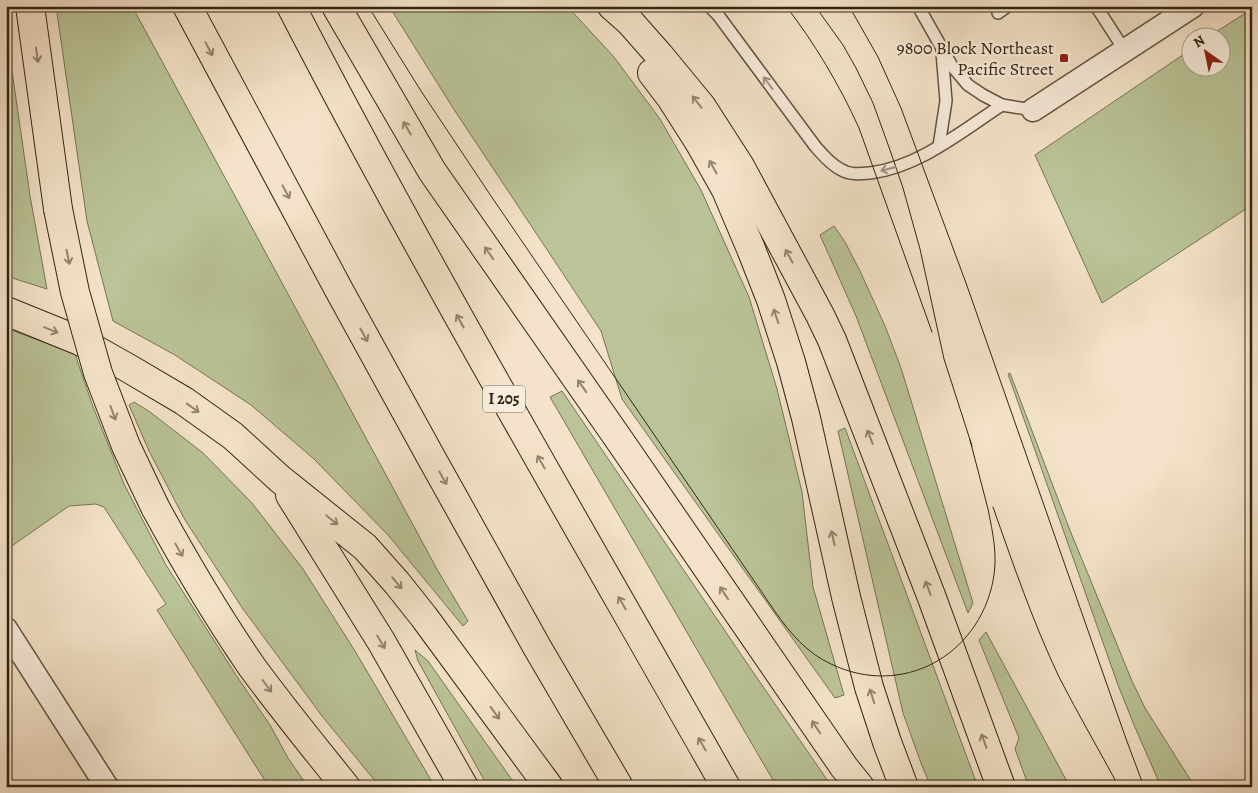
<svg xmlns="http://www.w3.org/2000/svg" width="1258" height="793" font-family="Alegreya,serif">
  <rect width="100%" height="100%" fill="#f4e3ca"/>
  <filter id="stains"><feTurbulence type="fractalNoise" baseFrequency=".004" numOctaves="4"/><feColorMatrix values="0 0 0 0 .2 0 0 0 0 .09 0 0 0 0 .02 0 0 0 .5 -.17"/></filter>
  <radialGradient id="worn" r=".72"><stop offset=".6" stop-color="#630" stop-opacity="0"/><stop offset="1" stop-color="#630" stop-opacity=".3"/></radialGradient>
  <g fill="#bac498" stroke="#767455">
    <path d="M56 6H132L438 571 468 621 463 626 388 535 314 459 251 405 175 355 113 321 87 221Z"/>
    <path d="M389 6H567L614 57 660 119 701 190 749 297 777 389 802 492 813 587 844 695 835 698 622 399 601 331 453 108Z"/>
    <path d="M1252 9V205L1102 303 1035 155 1190 50V68H1220V38L1208 37Z"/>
    <path d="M6 29 30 196 47 289 6 276Z"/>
    <path d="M834 226 845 242 860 271 885 326 901 368 973 603 968 613 856 316 820 235Z"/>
    <path d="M6 328 75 354 92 404 124 484 166 565 236 675 270 725 288 758 308 787H269L157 610 166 604 104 507 96 504 69 506 6 550Z"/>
    <path d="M1010 373 1069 528 1132 681 1145 708 1195 787H1162L1159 782 1134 725 1118 685 1008 374Z"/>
    <path d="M562 391 755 675 832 787H777L550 397Z"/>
    <path d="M134 402 150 412 203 453 252 503 303 569 355 651 435 787H380L322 716 243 609 185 520 149 451 129 405Z"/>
    <path d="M845 428 978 787H931L921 763 903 713 838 431Z"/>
    <path d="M986 632 1070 787H1029L1015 749 1019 738 979 640Z"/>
    <path d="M415 650 428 661 517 787H488L418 661Z"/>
  </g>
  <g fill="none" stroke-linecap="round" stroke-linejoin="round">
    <defs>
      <g id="lane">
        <path d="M709 6 718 15 815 146C822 154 830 164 840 169 849 175 859 174 870 173 919 167 962 131 1002 105"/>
        <path d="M918 6 952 66 968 85 983 95 1002 105 1033 110"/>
        <path d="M1096 6 1125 51"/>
        <path d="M998 13 1008 6"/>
        <path d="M939 146 946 101 942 52"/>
      </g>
      <g id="street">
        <path d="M1033 110 1193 6"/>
        <path d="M6 629 107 787"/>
      </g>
      <g id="highway">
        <path d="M30 6 58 209"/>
        <path d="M187 6 339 290 432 459 537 647 619 787"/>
        <path d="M291 6C428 271 579 528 726 787"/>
        <path d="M336 6 432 171 620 441 844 767 860 787"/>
        <path d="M612 6 630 22 660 56 702 107 740 166 820 315 832 340 932 598 1001 787"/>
        <path d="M652 73 671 98 699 142 726 190 751 249 771 300 791 362 806 418 846 597 869 687 887 742 904 787"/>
        <path d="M6 311 80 341 128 368 184 401 233 436 280 479 365 547 397 583 424 617 549 787"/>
        <path d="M290 495 381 641 464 787"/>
        <path d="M155 507C185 562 217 616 252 667 282 708 314 747 346 787"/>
      </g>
    </defs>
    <use href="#lane" stroke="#625440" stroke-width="14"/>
    <use href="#street" stroke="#625440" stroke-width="25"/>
    <use href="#highway" stroke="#322412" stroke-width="30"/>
    <use href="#lane" stroke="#f8eddd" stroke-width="11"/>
    <use href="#street" stroke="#f8eddd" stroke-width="22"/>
    <use href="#highway" stroke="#f4e3ca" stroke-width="28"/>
    <g stroke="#322412" stroke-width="1">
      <path d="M368 6 421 91 491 196 776 613C791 634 807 653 831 664 902 698 978 656 993 581 998 556 993 534 988 509 982 486 976 463 970 440"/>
      <path d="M786 6C815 44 839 84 859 128L932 332"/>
      <path d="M815 6 843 45 856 68 873 103 890 150 903 188 920 249 944 359 972 446"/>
      <path d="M849 6 878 57 901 108 966 283 1125 736 1144 787"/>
      <path d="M993 507C1013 564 1033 622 1059 677 1078 714 1099 750 1119 787"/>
    </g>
    <defs>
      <path id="highway-bridge" d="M58 209 75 292 98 373 126 446 155 507"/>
    </defs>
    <use href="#highway-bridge" stroke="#322412" stroke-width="30" stroke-linecap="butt"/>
    <use href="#highway-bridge" stroke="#f4e3ca" stroke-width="28"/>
  </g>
  <defs><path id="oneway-shaft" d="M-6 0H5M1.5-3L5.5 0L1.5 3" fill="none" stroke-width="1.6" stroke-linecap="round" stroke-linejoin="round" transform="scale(1.25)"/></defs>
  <g stroke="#93846e">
    <use href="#oneway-shaft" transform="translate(209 49) rotate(62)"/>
    <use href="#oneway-shaft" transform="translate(37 55) rotate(82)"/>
    <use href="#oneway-shaft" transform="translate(697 102) rotate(-128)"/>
    <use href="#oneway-shaft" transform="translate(407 128) rotate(-120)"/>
    <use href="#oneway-shaft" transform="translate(713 167) rotate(-119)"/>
    <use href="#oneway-shaft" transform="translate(286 192) rotate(62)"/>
    <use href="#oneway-shaft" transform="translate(489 253) rotate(-125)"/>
    <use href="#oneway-shaft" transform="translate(789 256) rotate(-118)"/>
    <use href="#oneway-shaft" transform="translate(68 257) rotate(78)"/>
    <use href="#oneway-shaft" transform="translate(776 316) rotate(-109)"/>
    <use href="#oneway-shaft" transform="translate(460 321) rotate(-119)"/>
    <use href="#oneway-shaft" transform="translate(51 330) rotate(22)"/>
    <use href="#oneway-shaft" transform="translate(364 335) rotate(61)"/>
    <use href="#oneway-shaft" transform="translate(582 386) rotate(-125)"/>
    <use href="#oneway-shaft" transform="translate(193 408) rotate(36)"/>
    <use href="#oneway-shaft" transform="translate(113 413) rotate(70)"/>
    <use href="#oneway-shaft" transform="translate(870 437) rotate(-111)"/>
    <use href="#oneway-shaft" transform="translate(541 462) rotate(-120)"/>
    <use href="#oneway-shaft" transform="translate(443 478) rotate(61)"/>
    <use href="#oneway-shaft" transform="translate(332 520) rotate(39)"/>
    <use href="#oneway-shaft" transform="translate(833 538) rotate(-103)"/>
    <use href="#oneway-shaft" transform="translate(179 550) rotate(60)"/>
    <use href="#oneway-shaft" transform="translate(397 583) rotate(50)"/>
    <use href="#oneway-shaft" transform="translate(928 588) rotate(-111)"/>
    <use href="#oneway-shaft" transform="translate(724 593) rotate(-124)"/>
    <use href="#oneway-shaft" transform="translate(622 603) rotate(-120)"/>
    <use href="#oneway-shaft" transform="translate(381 642) rotate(59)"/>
    <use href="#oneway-shaft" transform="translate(267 686) rotate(53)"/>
    <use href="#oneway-shaft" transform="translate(872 696) rotate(-108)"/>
    <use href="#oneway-shaft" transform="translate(495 713) rotate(54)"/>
    <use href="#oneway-shaft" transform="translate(816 727) rotate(-124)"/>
    <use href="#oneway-shaft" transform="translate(984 741) rotate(-110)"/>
    <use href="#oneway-shaft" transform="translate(702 744) rotate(-120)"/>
  </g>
  <g stroke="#9f9382">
    <use href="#oneway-shaft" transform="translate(768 83) rotate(-127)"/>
    <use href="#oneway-shaft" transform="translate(888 169) rotate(166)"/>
  </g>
  <rect fill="#8f2418" stroke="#f8eddd" stroke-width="2" x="1059" y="53" width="10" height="10" rx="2.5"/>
  <g text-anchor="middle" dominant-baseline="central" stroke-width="4.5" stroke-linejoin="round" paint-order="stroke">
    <rect fill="#f8eddd" stroke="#6d604f" stroke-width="1" x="483" y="385.5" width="42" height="27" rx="4"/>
    <g font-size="16" font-weight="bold" fill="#322412">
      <text x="504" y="399">I 205</text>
    </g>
    <g font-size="18" fill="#322412" stroke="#f8eddd" text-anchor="end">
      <text x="1054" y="48">9800 Block Northeast<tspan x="1054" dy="21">Pacific Street</tspan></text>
    </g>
  </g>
  <rect width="1258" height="793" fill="none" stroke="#f4e3ca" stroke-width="25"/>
  <rect x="8" y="8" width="1243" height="778" fill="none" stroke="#322412" stroke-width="2.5"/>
  <rect x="12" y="12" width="1233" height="768" fill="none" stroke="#322412"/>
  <g transform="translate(1206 52) rotate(327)"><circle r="24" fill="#f8eddd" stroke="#a99d8c"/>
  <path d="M0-4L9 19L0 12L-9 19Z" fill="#8f2418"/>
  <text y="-8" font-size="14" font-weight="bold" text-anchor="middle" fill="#322412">N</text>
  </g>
  <rect width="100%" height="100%" filter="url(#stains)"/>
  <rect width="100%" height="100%" fill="url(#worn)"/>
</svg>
